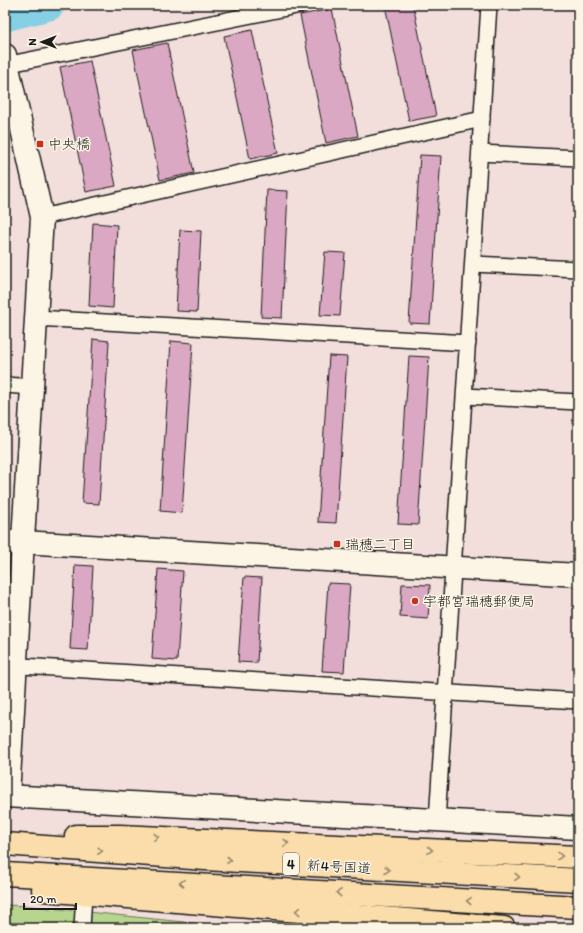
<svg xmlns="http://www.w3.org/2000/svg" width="583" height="933" font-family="Itim,'Klee One',sans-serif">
  <rect width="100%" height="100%" fill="#f2dedb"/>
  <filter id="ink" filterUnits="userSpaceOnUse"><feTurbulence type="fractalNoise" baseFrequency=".025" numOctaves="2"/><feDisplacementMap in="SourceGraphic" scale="8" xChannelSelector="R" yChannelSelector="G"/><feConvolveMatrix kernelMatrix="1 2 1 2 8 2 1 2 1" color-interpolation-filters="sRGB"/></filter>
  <g filter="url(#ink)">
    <path fill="#b7d58e" stroke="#6a7855" d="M5 905 30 906 241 928H5Z"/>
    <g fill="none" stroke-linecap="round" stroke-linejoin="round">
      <path stroke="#85d0e4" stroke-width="31" d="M5 16 49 5"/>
    </g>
    <g fill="#dba8c3" stroke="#1c1c1c">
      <path d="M385 5H413L436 116 409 121Z"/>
      <path d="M332 9 358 136 326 143 300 15Z"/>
      <path d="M252 30 278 153 250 159 224 36Z"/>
      <path d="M167 43 194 173 160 180 133 50Z"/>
      <path d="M90 61 116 186 86 192 60 67Z"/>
      <path d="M420 155 441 156 430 324 409 323Z"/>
      <path d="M267 190 288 191 282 318 261 317Z"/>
      <path d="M93 223 117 225 113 308 89 306Z"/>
      <path d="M180 230 201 231 197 312 176 311Z"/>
      <path d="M325 252 345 253 340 316 320 315Z"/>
      <path d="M93 339 109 341 99 504 82 503Z"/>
      <path d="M171 341 193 343 182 513 160 511Z"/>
      <path d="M329 356 347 357 336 523 318 522Z"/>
      <path d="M409 356 429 357 418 525 398 524Z"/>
      <path d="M75 565 93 566 88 650 70 649Z"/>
      <path d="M158 569 183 571 177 661 152 659Z"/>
      <path d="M244 577 262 578 257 663 238 662Z"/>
      <path d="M328 583 350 584 344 672 322 671Z"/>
      <path d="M402 584 430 585 428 619 400 617Z"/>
    </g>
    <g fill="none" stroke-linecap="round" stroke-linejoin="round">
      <defs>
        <g id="street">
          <path d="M5 65 301 5"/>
          <path d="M480 153 578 158"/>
          <path d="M42 217 482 119"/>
          <path d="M473 264 578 269"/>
          <path d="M36 318 468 343"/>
          <path d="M5 385 33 387"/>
          <path d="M465 396 578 402"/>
          <path d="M6 665 578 701"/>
          <path d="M437 821 489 5"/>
          <path d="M82 928 84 894"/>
        </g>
        <g id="secondary">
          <path d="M5 55 42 217 8 796"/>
          <path d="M5 541 578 575"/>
          <path d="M5 796 578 828"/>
        </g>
        <g id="highway">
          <path d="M76 836H120L578 857"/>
          <path d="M5 844 205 859 578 880"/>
          <path d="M5 874 578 907"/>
          <path d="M43 890 504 928"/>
        </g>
      </defs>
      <use href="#street" stroke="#1c1c1c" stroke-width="18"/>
      <use href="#secondary" stroke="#1c1c1c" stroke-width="25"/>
      <use href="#highway" stroke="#1c1c1c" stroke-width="25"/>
      <use href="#street" stroke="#fcf5e5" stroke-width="15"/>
      <use href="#secondary" stroke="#fcf5e5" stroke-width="22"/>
      <use href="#highway" stroke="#faddab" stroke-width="22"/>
    </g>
    <defs><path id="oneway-chevron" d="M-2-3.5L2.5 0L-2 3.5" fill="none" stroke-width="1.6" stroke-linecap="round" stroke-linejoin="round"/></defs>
    <g stroke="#96866b">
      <use href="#oneway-chevron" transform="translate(156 837) rotate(3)"/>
      <use href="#oneway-chevron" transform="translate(286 843) rotate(3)"/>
      <use href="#oneway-chevron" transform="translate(430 850) rotate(3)"/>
      <use href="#oneway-chevron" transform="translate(100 851) rotate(4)"/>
      <use href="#oneway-chevron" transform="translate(560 856) rotate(3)"/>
      <use href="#oneway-chevron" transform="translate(229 860) rotate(3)"/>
      <use href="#oneway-chevron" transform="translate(387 870) rotate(3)"/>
      <use href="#oneway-chevron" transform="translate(517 877) rotate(3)"/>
      <use href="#oneway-chevron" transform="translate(182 883) rotate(-176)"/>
      <use href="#oneway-chevron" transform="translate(339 893) rotate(-176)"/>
      <use href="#oneway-chevron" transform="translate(469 901) rotate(-177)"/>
      <use href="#oneway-chevron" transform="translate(298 911) rotate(-175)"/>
    </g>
  </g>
  <g fill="#c8321e" stroke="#fcf5e5" stroke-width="1.5">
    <rect x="36" y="140" width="8" height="8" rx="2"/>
    <rect x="333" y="540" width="8" height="8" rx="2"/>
    <circle cx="415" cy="601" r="4"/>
  </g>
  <g text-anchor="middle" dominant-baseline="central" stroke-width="3" stroke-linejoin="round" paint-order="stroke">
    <rect fill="#fcf5e5" stroke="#5f5d58" stroke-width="1" x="283" y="853" width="16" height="22" rx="3"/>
    <g font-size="13" font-weight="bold" fill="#1c1c1c">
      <text x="291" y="864">4</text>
    </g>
    <g font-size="14" fill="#1c1c1c" stroke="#fcf5e5" text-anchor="start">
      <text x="48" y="144">中央橋</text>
      <text x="345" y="544">瑞穂二丁目</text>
      <text x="423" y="601">宇都宮瑞穂郵便局</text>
    </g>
    <g font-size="14" fill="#1c1c1c" stroke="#fcf5e5">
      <text transform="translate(339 867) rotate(3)">新4号国道</text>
    </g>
  </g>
  <rect width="583" height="933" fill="none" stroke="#fcf5e5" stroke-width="20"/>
  <rect x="10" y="10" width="563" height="913" fill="none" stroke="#1c1c1c" stroke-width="1.5" filter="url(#ink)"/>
  <g transform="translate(42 42) rotate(270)" stroke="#fcf5e5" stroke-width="3" paint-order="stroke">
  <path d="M0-3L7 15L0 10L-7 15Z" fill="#1c1c1c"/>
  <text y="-6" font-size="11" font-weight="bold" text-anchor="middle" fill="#1c1c1c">N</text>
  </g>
  <path d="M24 903v6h52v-6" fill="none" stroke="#1c1c1c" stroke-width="2"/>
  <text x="30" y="903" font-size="12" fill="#1c1c1c" stroke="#fcf5e5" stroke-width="3" paint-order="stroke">20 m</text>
</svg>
